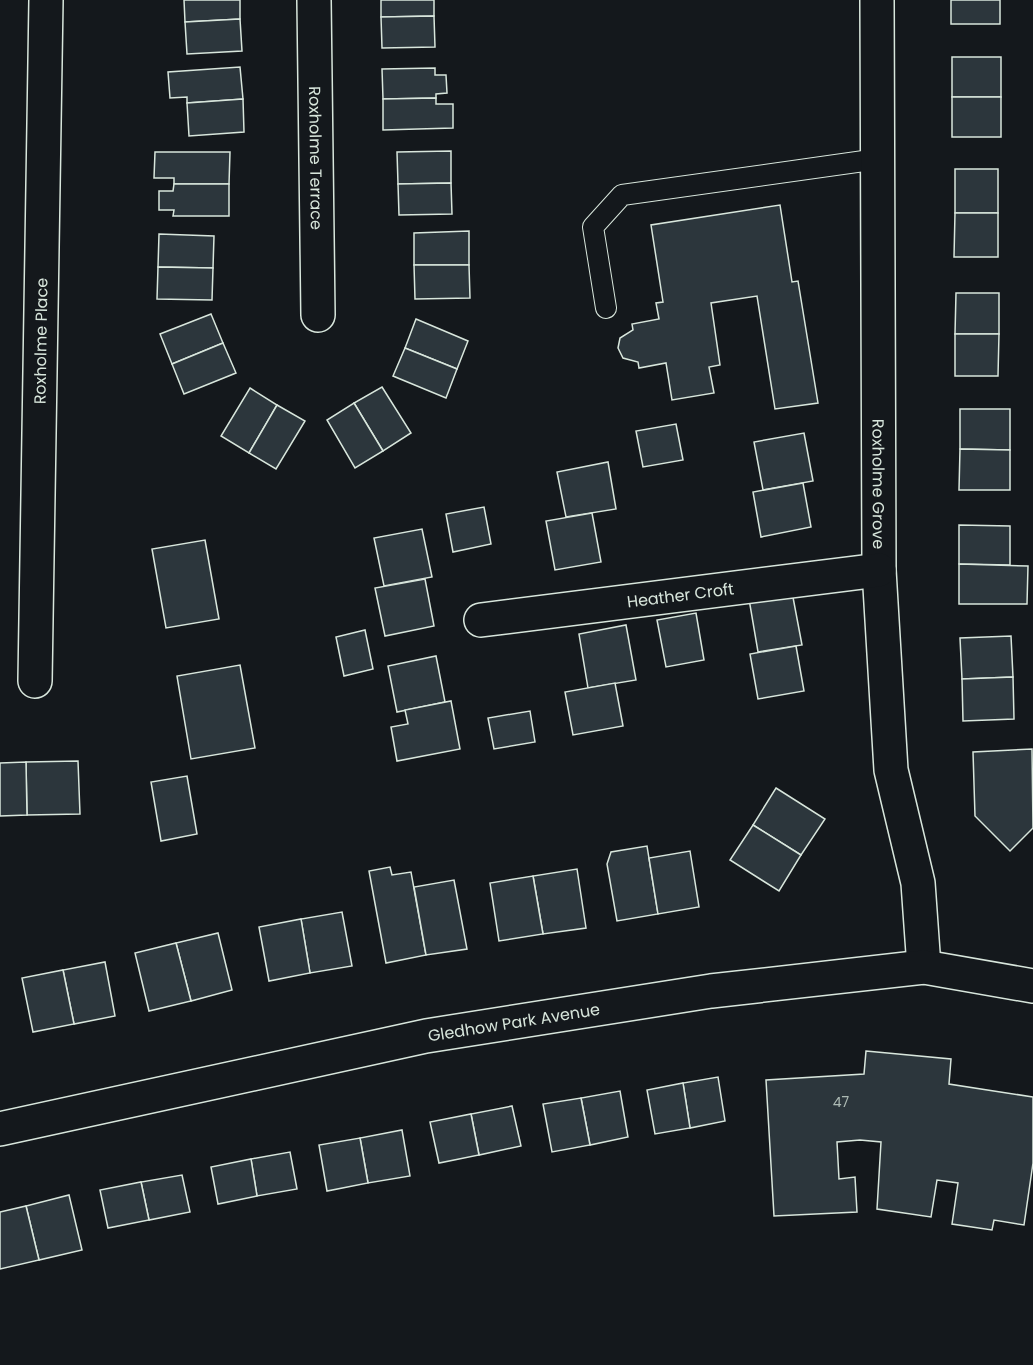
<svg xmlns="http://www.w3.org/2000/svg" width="1033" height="1365" font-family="Poppins,sans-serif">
  <rect width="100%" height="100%" fill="#14181c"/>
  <g fill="#2c363c" stroke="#d8e6dc" stroke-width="1.5">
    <path d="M184 0H240V19L185 22Z"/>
    <path d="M381 0H434V16L381 17Z"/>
    <rect x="951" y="0" width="49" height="24"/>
    <path d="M434 16 435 47 382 48 381 17Z"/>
    <path d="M240 19 242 51 187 54 185 22Z"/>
    <rect x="952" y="57" width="49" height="40"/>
    <path d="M240 67 243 99 187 103V97L170 98 168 72Z"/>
    <path d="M435 68V75H446L447 93 436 94V98L383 99 382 69Z"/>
    <rect x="952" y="97" width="49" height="40"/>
    <path d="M436 98V104H453V128L383 130V99Z"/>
    <path d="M243 99 244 132 189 136 187 103Z"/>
    <path d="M451 151V183L398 184 397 152Z"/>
    <path d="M155 152H230L229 184H174V178H154Z"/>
    <rect x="955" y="169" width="43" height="44"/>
    <path d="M451 183 452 214 399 215 398 184Z"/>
    <path d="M174 184H229V216H173L174 210H159V191H173Z"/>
    <path d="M780 205 792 282 798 281 818 403 775 409 757 296 711 303 720 365 709 367 714 393 672 400 666 363 639 368 638 362 623 358 618 348 620 338 633 330 632 324 659 319 656 303 663 302 651 225Z"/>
    <path d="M955 213H998V257H954Z"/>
    <path d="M469 231V265H414V233Z"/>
    <path d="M159 234 214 236 213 268 158 267Z"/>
    <path d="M414 265H469L470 298 415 299Z"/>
    <path d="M158 267 213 268 212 300 157 299Z"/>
    <path d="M956 293H999V334H955Z"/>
    <path d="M211 314 223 343 172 364 160 334Z"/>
    <path d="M416 319 468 341 457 369 405 348Z"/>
    <path d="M955 334H999L998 376H955Z"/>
    <path d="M223 343 236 373 184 394 172 364Z"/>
    <path d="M405 348 457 369 446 398 393 376Z"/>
    <path d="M382 387 411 433 383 451 354 403Z"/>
    <path d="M250 388 277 405 249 453 221 436Z"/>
    <path d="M354 403 383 451 355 468 327 420Z"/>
    <path d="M277 405 305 421 276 469 249 453Z"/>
    <path d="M960 409H1010V450L960 449Z"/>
    <path d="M676 424 683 460 643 467 636 431Z"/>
    <path d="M804 433 813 481 763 490 754 442Z"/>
    <path d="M960 449 1010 450V490H959Z"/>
    <path d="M608 462 616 509 566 517 557 472Z"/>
    <path d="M803 483 811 527 761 537 753 492Z"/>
    <path d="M484 507 491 544 453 552 446 514Z"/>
    <path d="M592 513 601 562 555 570 546 521Z"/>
    <path d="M959 525 1010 526V565L959 564Z"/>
    <path d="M422 529 432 577 384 586 374 538Z"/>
    <path d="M205 540 219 619 166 628 152 549Z"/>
    <path d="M959 564 1028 566 1027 604H959Z"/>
    <path d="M425 579 434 626 385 636 375 588Z"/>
    <path d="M792 592 802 645 758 652 749 599Z"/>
    <path d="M696 613 704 660 666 667 657 620Z"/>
    <path d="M626 625 636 680 588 688 579 634Z"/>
    <path d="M365 630 373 669 344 676 336 637Z"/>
    <path d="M1011 636 1013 677 962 679 960 638Z"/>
    <path d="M796 646 804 691 758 699 750 654Z"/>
    <path d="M436 656 445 702 397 712 388 666Z"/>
    <path d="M240 665 255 748 191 759 177 676Z"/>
    <path d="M1013 677 1014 719 963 721 962 679Z"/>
    <path d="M615 683 623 726 573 735 565 692Z"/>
    <path d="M451 701 460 749 397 761 391 727 408 724 405 710Z"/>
    <path d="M530 711 535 742 494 749 488 718Z"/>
    <path d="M1032 749 1033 828 1010 851 975 816 973 752Z"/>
    <path d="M78 761 80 814 27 815 26 762Z"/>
    <path d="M26 762 27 815 0 816V763Z"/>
    <path d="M187 776 197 834 161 841 151 782Z"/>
    <path d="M776 788 825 819 801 855 753 825Z"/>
    <path d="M753 825 801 855 779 891 730 860Z"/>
    <path d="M647 846 658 914 617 921 607 864 611 852Z"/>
    <path d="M690 851 699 907 658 914 649 858Z"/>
    <path d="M390 867 392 875 411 872 426 955 386 963 369 871Z"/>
    <path d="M577 869 586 928 543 934 533 876Z"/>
    <path d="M533 876 543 934 499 941 490 883Z"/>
    <path d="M454 880 467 949 426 955 414 887Z"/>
    <path d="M342 912 352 966 310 973 301 919Z"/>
    <path d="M301 919 310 973 269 981 259 927Z"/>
    <path d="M218 933 232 990 191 1001 176 943Z"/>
    <path d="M176 943 191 1001 149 1011 135 953Z"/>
    <path d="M105 962 115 1016 74 1024 63 970Z"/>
    <path d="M63 970 74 1024 33 1032 22 978Z"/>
    <path d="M866 1051 951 1059 949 1084 1033 1097V1163L1024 1225 994 1220 992 1230 952 1224 958 1183 937 1180 931 1217 877 1209 881 1142 860 1140 837 1142 839 1179 855 1177 857 1212 774 1216 766 1080 864 1074Z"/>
    <path d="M718 1077 725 1121 690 1128 683 1083Z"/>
    <path d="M683 1083 690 1128 655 1134 647 1090Z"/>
    <path d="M620 1091 628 1137 590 1145 581 1098Z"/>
    <path d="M581 1098 590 1145 552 1152 543 1104Z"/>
    <path d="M512 1106 521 1146 479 1155 471 1114Z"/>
    <path d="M471 1114 479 1155 439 1163 430 1122Z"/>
    <path d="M402 1130 410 1176 368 1183 360 1138Z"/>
    <path d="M360 1138 368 1183 327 1191 319 1145Z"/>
    <path d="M290 1152 297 1189 257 1196 251 1159Z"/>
    <path d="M251 1159 257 1196 218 1204 211 1167Z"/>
    <path d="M182 1175 190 1212 149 1220 141 1182Z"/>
    <path d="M141 1182 149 1220 108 1228 100 1190Z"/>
    <path d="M69 1195 82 1250 39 1260 26 1206Z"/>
    <path d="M26 1206 39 1260 0 1269V1212Z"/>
  </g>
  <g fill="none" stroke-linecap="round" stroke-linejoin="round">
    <defs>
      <path id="service" d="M606 308 593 227 622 195 878 159"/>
      <g id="minor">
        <path id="s1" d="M314 0 318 315"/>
        <path id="s2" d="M877 0 879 570 891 770 918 883 924 967"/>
        <path id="s3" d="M481 620 879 570"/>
        <path id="s4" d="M35 681 46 0"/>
        <path id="s5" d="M0 1129 426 1036 711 991 924 967 1033 986"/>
      </g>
    </defs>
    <use href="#service" stroke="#d8e6dc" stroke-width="22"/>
    <use href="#minor" stroke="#d8e6dc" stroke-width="36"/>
    <use href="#service" stroke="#14181c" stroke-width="20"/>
    <use href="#minor" stroke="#14181c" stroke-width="33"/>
  </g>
  <g text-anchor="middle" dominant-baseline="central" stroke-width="4.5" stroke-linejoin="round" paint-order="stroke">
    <g font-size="14" fill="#adbab4">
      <text x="841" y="1102">47</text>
    </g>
    <g font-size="16" fill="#d8e6dc" stroke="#14181c">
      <text stroke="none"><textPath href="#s1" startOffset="158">Roxholme Terrace</textPath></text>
      <text stroke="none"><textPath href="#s4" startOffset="340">Roxholme Place</textPath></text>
      <text stroke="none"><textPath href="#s2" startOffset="484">Roxholme Grove</textPath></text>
      <text stroke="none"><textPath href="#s3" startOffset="201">Heather Croft</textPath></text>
      <text stroke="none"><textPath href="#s5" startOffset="525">Gledhow Park Avenue</textPath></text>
    </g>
  </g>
</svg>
